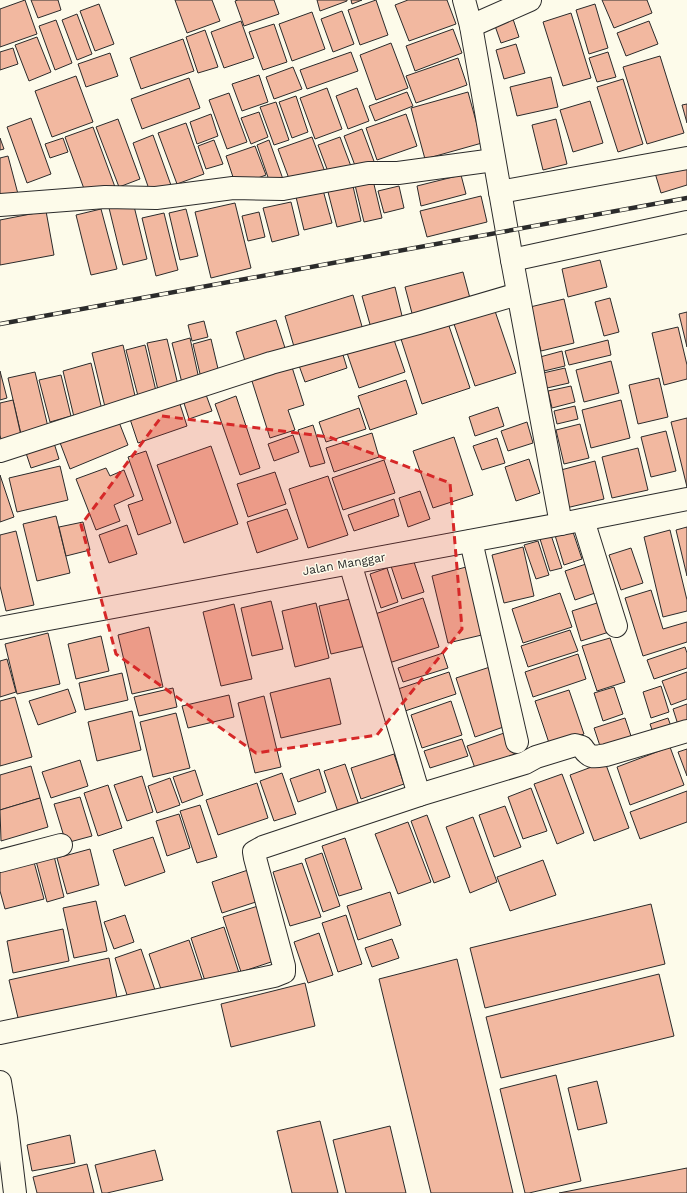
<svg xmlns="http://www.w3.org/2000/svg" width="687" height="1193" font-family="'Work Sans',sans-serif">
  <rect width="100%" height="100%" fill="#fdfbea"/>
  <g fill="#f2b8a0" stroke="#2b2b2b">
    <path d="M25 0 37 34 0 47V9Z"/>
    <path d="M31 0H58L61 10 38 18Z"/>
    <path d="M175 0H212L220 21 187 33Z"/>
    <path d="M238 0H274L279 14 244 26 235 1Z"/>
    <path d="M317 0H347V1L320 11Z"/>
    <path d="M351 0H362L352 4Z"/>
    <path d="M376 0 388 35 360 45 348 10Z"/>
    <path d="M408 0H447L456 24 409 41 395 5Z"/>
    <path d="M602 0H647L652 13 614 28Z"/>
    <path d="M99 4 114 44 95 51 80 11Z"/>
    <path d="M595 4 608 48 589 54 576 10Z"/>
    <path d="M342 11 354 44 333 52 321 19Z"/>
    <path d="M312 12 325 49 292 61 279 24Z"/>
    <path d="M571 13 591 78 563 86 543 22Z"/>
    <path d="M77 14 92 54 77 60 62 20Z"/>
    <path d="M512 16 519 37 501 43 494 23Z"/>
    <path d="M56 20 72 63 55 70 39 26Z"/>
    <path d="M241 21 254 58 224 68 211 32Z"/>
    <path d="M649 21 658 44 626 56 617 33Z"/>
    <path d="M274 24 287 62 263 70 249 32Z"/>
    <path d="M453 29 462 53 415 71 406 46Z"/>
    <path d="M205 30 218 67 198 73 186 37Z"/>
    <path d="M37 37 51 72 29 81 15 45Z"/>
    <path d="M183 39 194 71 141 89 130 58Z"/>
    <path d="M391 43 408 88 376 100 360 55Z"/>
    <path d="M516 44 525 73 504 79 496 50Z"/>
    <path d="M13 48 18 64 0 70V52Z"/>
    <path d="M351 52 358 71 307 89 300 70Z"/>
    <path d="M608 52 616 77 597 82 589 58Z"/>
    <path d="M110 53 118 76 86 87 78 64Z"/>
    <path d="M660 56 684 133 647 144 623 67Z"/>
    <path d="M458 58 467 85 416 103 406 76Z"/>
    <path d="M293 67 302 89 274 99 266 77Z"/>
    <path d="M259 75 268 102 242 111 232 84Z"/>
    <path d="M76 76 93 122 52 137 35 91Z"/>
    <path d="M551 77 558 107 517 116 510 87Z"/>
    <path d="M189 78 200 108 142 129 131 99Z"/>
    <path d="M623 79 643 144 618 152 597 87Z"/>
    <path d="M327 88 342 129 315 139 300 98Z"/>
    <path d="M357 88 369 121 348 129 336 96Z"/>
    <path d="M407 92 413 106 375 121 369 106Z"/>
    <path d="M468 92 482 143 425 159 411 108Z"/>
    <path d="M229 93 247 142 227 149 209 100Z"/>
    <path d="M296 96 308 132 292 138 279 102Z"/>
    <path d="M590 101 603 143 573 152 560 110Z"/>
    <path d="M276 102 289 140 274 145 260 107Z"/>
    <path d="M687 104V123L682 105Z"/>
    <path d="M259 112 268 137 251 144 241 118Z"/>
    <path d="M211 114 218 136 197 144 190 122Z"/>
    <path d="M406 114 417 146 377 160 366 128Z"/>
    <path d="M31 118 51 174 27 183 7 127Z"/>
    <path d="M118 119 140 179 119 187 96 127Z"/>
    <path d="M556 119 567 164 543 170 532 125Z"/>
    <path d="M186 123 204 174 177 184 158 133Z"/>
    <path d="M93 127 115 187 87 197 65 137Z"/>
    <path d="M362 129 375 164 357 171 344 136Z"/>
    <path d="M153 135 172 188 151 195 133 143Z"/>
    <path d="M312 137 325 172 291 184 278 149Z"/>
    <path d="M340 137 352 169 330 177 318 145Z"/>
    <path d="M0 138 4 149 0 150Z"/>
    <path d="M63 138 68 152 50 158 45 144Z"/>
    <path d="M214 140 223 164 206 169 198 146Z"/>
    <path d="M269 140 284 182 271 186 257 145Z"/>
    <path d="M255 146 266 175 236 186 226 156Z"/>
    <path d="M8 156 18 194 0 198V158Z"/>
    <path d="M687 163V185L661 193 655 173Z"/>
    <path d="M461 175 466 194 421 206 417 186Z"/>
    <path d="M372 176 382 218 364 222 354 181Z"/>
    <path d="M352 182 361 221 337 227 327 188Z"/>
    <path d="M399 186 404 208 384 213 378 191Z"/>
    <path d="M323 190 332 223 304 230 296 197Z"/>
    <path d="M481 196 487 222 427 237 420 211Z"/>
    <path d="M133 202 147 259 123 265 109 208Z"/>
    <path d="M291 202 299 235 272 242 263 208Z"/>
    <path d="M235 203 251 268 211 278 195 212Z"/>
    <path d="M101 209 117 269 91 275 76 215Z"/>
    <path d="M186 209 198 256 180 260 169 213Z"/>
    <path d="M46 211 54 255 0 265V220Z"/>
    <path d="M259 212 265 237 248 241 242 216Z"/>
    <path d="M164 213 178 270 156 276 142 218Z"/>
    <path d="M600 260 607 287 568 297 562 269Z"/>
    <path d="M463 272 471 302 413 317 405 287Z"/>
    <path d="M395 287 403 320 371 328 362 296Z"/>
    <path d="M353 295 363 330 295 350 285 316Z"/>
    <path d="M610 298 619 332 604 336 595 302Z"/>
    <path d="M564 299 574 343 541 351 530 307Z"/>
    <path d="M495 311 516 373 475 386 454 324Z"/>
    <path d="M687 312V347L679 314Z"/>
    <path d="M276 320 286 351 246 364 236 332Z"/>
    <path d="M204 321 208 337 192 341 188 325Z"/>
    <path d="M448 323 470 388 422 404 401 339Z"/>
    <path d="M678 327 687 365V379L664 385 652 333Z"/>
    <path d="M392 334 405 372 359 388 346 350Z"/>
    <path d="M190 338 199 379 182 383 172 343Z"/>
    <path d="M167 339 178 385 158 390 147 343Z"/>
    <path d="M211 339 219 373 201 378 193 344Z"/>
    <path d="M608 340 611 355 569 365 565 351Z"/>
    <path d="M123 345 136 400 105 407 92 353Z"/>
    <path d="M145 345 156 391 138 396 126 350Z"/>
    <path d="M340 345 347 368 305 382 297 360Z"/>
    <path d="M562 351 565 366 544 371 540 357Z"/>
    <path d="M611 361 619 393 584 402 576 370Z"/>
    <path d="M91 363 102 410 74 417 63 371Z"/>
    <path d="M291 364 304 405 288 410 295 430 270 438 251 378Z"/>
    <path d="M565 368 569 383 547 388 543 373Z"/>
    <path d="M0 371 7 398 0 400Z"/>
    <path d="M35 372 48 427 21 434 8 378Z"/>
    <path d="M61 375 71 416 50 422 39 380Z"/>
    <path d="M659 378 668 417 638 424 629 385Z"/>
    <path d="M406 380 417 414 370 430 358 396Z"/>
    <path d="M571 386 575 402 552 408 548 391Z"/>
    <path d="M205 392 212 411 189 419 183 400Z"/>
    <path d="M236 396 260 468 240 475 215 404Z"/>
    <path d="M178 398 187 426 138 443 129 416Z"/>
    <path d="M13 400 22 440 2 444 0 435V403Z"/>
    <path d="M621 400 630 438 591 448 582 410Z"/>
    <path d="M575 406 578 419 557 424 554 411Z"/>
    <path d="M498 407 504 426 475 436 469 417Z"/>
    <path d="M359 408 366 429 326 442 319 422Z"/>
    <path d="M117 417 128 445 70 469 59 440Z"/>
    <path d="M687 418V487L671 422Z"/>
    <path d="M527 422 533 443 508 451 501 431Z"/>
    <path d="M580 424 589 458 564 464 556 430Z"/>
    <path d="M313 425 325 463 310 467 298 430Z"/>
    <path d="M666 431 676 471 651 477 641 437Z"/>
    <path d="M372 433 379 457 334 472 326 448Z"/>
    <path d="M293 435 299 452 274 461 268 444Z"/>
    <path d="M454 437 473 495 433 508 413 451Z"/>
    <path d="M497 438 505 463 482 470 473 446Z"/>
    <path d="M54 443 59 459 31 468 26 453Z"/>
    <path d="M211 446 238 524 184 543 157 465Z"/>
    <path d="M638 448 648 490 612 498 602 457Z"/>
    <path d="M146 451 171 523 138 535 128 505 143 500 128 457Z"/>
    <path d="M529 459 540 493 516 501 505 467Z"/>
    <path d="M384 460 395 493 343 510 332 478Z"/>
    <path d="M595 461 604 499 566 508 557 471Z"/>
    <path d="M60 466 68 500 17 512 9 478Z"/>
    <path d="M106 468 110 476 124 470 134 496 114 505 120 521 96 530 76 479Z"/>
    <path d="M275 472 286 504 248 517 237 484Z"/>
    <path d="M0 475 14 517 0 522Z"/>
    <path d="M328 476 348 535 308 548 289 489Z"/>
    <path d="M420 491 430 519 408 527 399 498Z"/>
    <path d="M394 499 399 516 354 531 348 515Z"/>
    <path d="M287 509 298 539 257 553 247 522Z"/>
    <path d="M56 516 70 573 37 581 23 524Z"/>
    <path d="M83 522 90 550 66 556 59 527Z"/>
    <path d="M127 525 137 554 109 563 99 535Z"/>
    <path d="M571 526 582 559 564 565 554 532Z"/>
    <path d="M687 527V576L676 530Z"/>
    <path d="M670 530 687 600V611L663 617 644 537Z"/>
    <path d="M16 531 34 605 6 611 0 586V535Z"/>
    <path d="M551 535 562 568 550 571 540 539Z"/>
    <path d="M538 541 549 575 536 579 524 545Z"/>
    <path d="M523 547 534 596 504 603 492 555Z"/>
    <path d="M631 548 643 583 621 590 609 555Z"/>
    <path d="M413 559 424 592 402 599 391 566Z"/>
    <path d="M586 564 595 593 575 600 565 571Z"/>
    <path d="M470 566 486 634 448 643 432 576Z"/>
    <path d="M387 568 398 602 381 608 370 574Z"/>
    <path d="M651 590 663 629 687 622V642L643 656 625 598Z"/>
    <path d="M560 593 572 627 523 643 512 609Z"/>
    <path d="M359 597 370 645 331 654 319 606Z"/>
    <path d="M423 598 439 647 389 663 372 615Z"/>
    <path d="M271 601 283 649 252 656 241 608Z"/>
    <path d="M600 602 609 632 581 641 572 611Z"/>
    <path d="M316 603 329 658 295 667 282 611Z"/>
    <path d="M234 604 252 679 221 686 203 612Z"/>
    <path d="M149 627 163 687 132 694 118 635Z"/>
    <path d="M570 630 578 651 528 667 521 646Z"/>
    <path d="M48 633 60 684 17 694 5 644Z"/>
    <path d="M101 636 109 671 76 679 68 644Z"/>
    <path d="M610 638 625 682 597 691 582 646Z"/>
    <path d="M685 647 687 653V668L654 679 647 660Z"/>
    <path d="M443 653 448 668 403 682 398 668Z"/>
    <path d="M578 654 586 679 533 697 525 672Z"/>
    <path d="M7 659 16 692 0 697V661Z"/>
    <path d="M490 667 509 725 475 737 456 678Z"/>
    <path d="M449 672 456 694 405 711 398 689Z"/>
    <path d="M687 672V699L671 705 662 681Z"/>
    <path d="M122 673 128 700 85 710 79 683Z"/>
    <path d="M330 678 341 724 281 738 270 693Z"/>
    <path d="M661 686 669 712 651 718 643 692Z"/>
    <path d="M614 687 623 714 603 721 594 693Z"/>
    <path d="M173 688 177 707 139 716 134 697Z"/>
    <path d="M68 689 76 712 38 725 29 701Z"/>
    <path d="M569 690 584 734 550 746 535 701Z"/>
    <path d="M229 695 234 717 188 728 182 706Z"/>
    <path d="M264 696 281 767 255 773 238 703Z"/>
    <path d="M15 697 32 757 0 766V701Z"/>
    <path d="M451 701 462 735 422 748 411 715Z"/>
    <path d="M687 704V729L680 731 673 709Z"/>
    <path d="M132 711 141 750 97 761 88 722Z"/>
    <path d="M176 713 190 768 153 777 140 722Z"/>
    <path d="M625 718 632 739 601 749 594 728Z"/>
    <path d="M668 718 673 732 655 738 650 724Z"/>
    <path d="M507 732 516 757 476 771 467 746Z"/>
    <path d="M462 739 468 756 430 768 424 751Z"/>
    <path d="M670 747 684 785 630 805 617 767Z"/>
    <path d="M687 749V776L678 752Z"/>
    <path d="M394 754 404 784 361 799 351 768Z"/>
    <path d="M80 760 88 786 51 798 42 772Z"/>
    <path d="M605 762 629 828 594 841 570 775Z"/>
    <path d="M345 764 360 808 339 815 324 771Z"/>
    <path d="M31 766 40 798 0 810V775Z"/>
    <path d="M319 769 326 792 298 802 290 779Z"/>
    <path d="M195 770 203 795 182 803 173 777Z"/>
    <path d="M282 773 296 814 274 821 260 781Z"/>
    <path d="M562 774 584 833 557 844 534 784Z"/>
    <path d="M142 776 153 812 127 821 114 785Z"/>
    <path d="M170 778 180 805 157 813 148 786Z"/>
    <path d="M257 783 268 818 218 835 206 800Z"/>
    <path d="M108 785 122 828 98 836 84 793Z"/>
    <path d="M531 788 547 831 523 839 508 797Z"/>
    <path d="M687 791V822L640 839 630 812Z"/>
    <path d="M80 797 92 836 66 843 54 804Z"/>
    <path d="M40 798 48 827 1 841 0 810Z"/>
    <path d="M200 805 217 857 197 863 180 811Z"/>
    <path d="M505 806 521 847 494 857 479 815Z"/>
    <path d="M179 814 190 848 167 856 156 821Z"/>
    <path d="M427 815 450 877 434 883 411 821Z"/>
    <path d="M473 817 497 882 470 893 446 827Z"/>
    <path d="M408 822 431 882 398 894 375 834Z"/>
    <path d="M153 837 165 872 125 886 113 850Z"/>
    <path d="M345 838 362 889 339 896 322 846Z"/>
    <path d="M90 849 99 885 67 894 57 858Z"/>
    <path d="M322 853 340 906 323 912 305 859Z"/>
    <path d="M54 856 64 897 47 902 36 861Z"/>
    <path d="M543 860 556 895 510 911 497 877Z"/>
    <path d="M34 862 44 899 5 909 0 891V871Z"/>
    <path d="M302 863 321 917 290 926 273 872Z"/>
    <path d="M251 869 262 900 222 913 212 882Z"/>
    <path d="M390 892 401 925 358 940 347 906Z"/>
    <path d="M96 901 107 951 74 958 63 908Z"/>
    <path d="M651 904 665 964 485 1008 470 948Z"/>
    <path d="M258 906 277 960 241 972 223 917Z"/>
    <path d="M125 915 134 942 114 949 104 922Z"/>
    <path d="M346 915 362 964 338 972 322 923Z"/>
    <path d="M224 927 239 973 206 984 191 938Z"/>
    <path d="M63 929 69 961 13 973 7 941Z"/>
    <path d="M319 933 333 975 308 983 294 942Z"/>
    <path d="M392 939 399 958 372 967 365 948Z"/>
    <path d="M189 940 204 985 164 998 149 954Z"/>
    <path d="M141 949 156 993 129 1001 115 958Z"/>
    <path d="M109 958 118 1003 20 1026 9 980Z"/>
    <path d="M457 959 513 1193H431L379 979Z"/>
    <path d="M659 974 674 1036 501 1078 486 1017Z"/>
    <path d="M305 983 315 1026 231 1047 221 1004Z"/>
    <path d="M556 1075 581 1181 529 1193H525L500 1089Z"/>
    <path d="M597 1081 607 1123 578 1130 568 1088Z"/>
    <path d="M320 1121 338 1193H292L277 1131Z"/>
    <path d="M390 1126 406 1193H346L333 1140Z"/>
    <path d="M70 1135 75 1163 32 1171 27 1145Z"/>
    <path d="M155 1150 163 1180 107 1193H102L95 1165Z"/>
    <path d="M87 1164 94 1193H37L33 1177Z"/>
    <path d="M687 1168V1193H559Z"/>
  </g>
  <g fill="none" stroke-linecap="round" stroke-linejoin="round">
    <defs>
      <g id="minor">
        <path d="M464 0 471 26 512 260 561 524"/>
        <path d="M471 26 530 0"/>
        <path d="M500 192 687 158"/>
        <path d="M0 205 105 197 156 198 233 188 283 189 368 173H398L494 160"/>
        <path d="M512 260 687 222"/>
        <path d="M0 451 271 363 419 323 518 294"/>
        <path d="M583 520 616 626"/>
        <path d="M471 541 517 742"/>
        <path d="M350 563 419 795"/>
        <path d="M0 628 561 524 687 499"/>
        <path d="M0 861 61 845"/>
        <path d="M0 1033 274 976 284 972V966L255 858 254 852 263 847 419 795 525 763 536 757 575 745 582 747C590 759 594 757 606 755L687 731"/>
        <path d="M0 1082 6 1118 15 1193"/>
      </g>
    </defs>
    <use href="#minor" stroke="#2b2b2b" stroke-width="24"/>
    <use href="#minor" stroke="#fdfbea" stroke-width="22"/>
    <defs>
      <path id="rail" d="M0 324 687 198"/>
    </defs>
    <use href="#rail" stroke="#2b2b2b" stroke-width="4.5"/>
    <use href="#rail" stroke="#fdfbea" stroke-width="3" stroke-dasharray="9" stroke-linecap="butt"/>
  </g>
  <path fill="#d62828" fill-opacity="0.2" stroke="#d62828" stroke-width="3" stroke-dasharray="8 5" stroke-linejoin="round" d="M162 416 329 437 450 483 462 629 377 735 256 753 116 654 81 525Z"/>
  <g text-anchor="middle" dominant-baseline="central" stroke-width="3" stroke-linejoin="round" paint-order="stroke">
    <g font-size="12" fill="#2b2b2b" stroke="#fdfbea">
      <text transform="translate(344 564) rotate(-10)">Jalan Manggar</text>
    </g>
  </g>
</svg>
